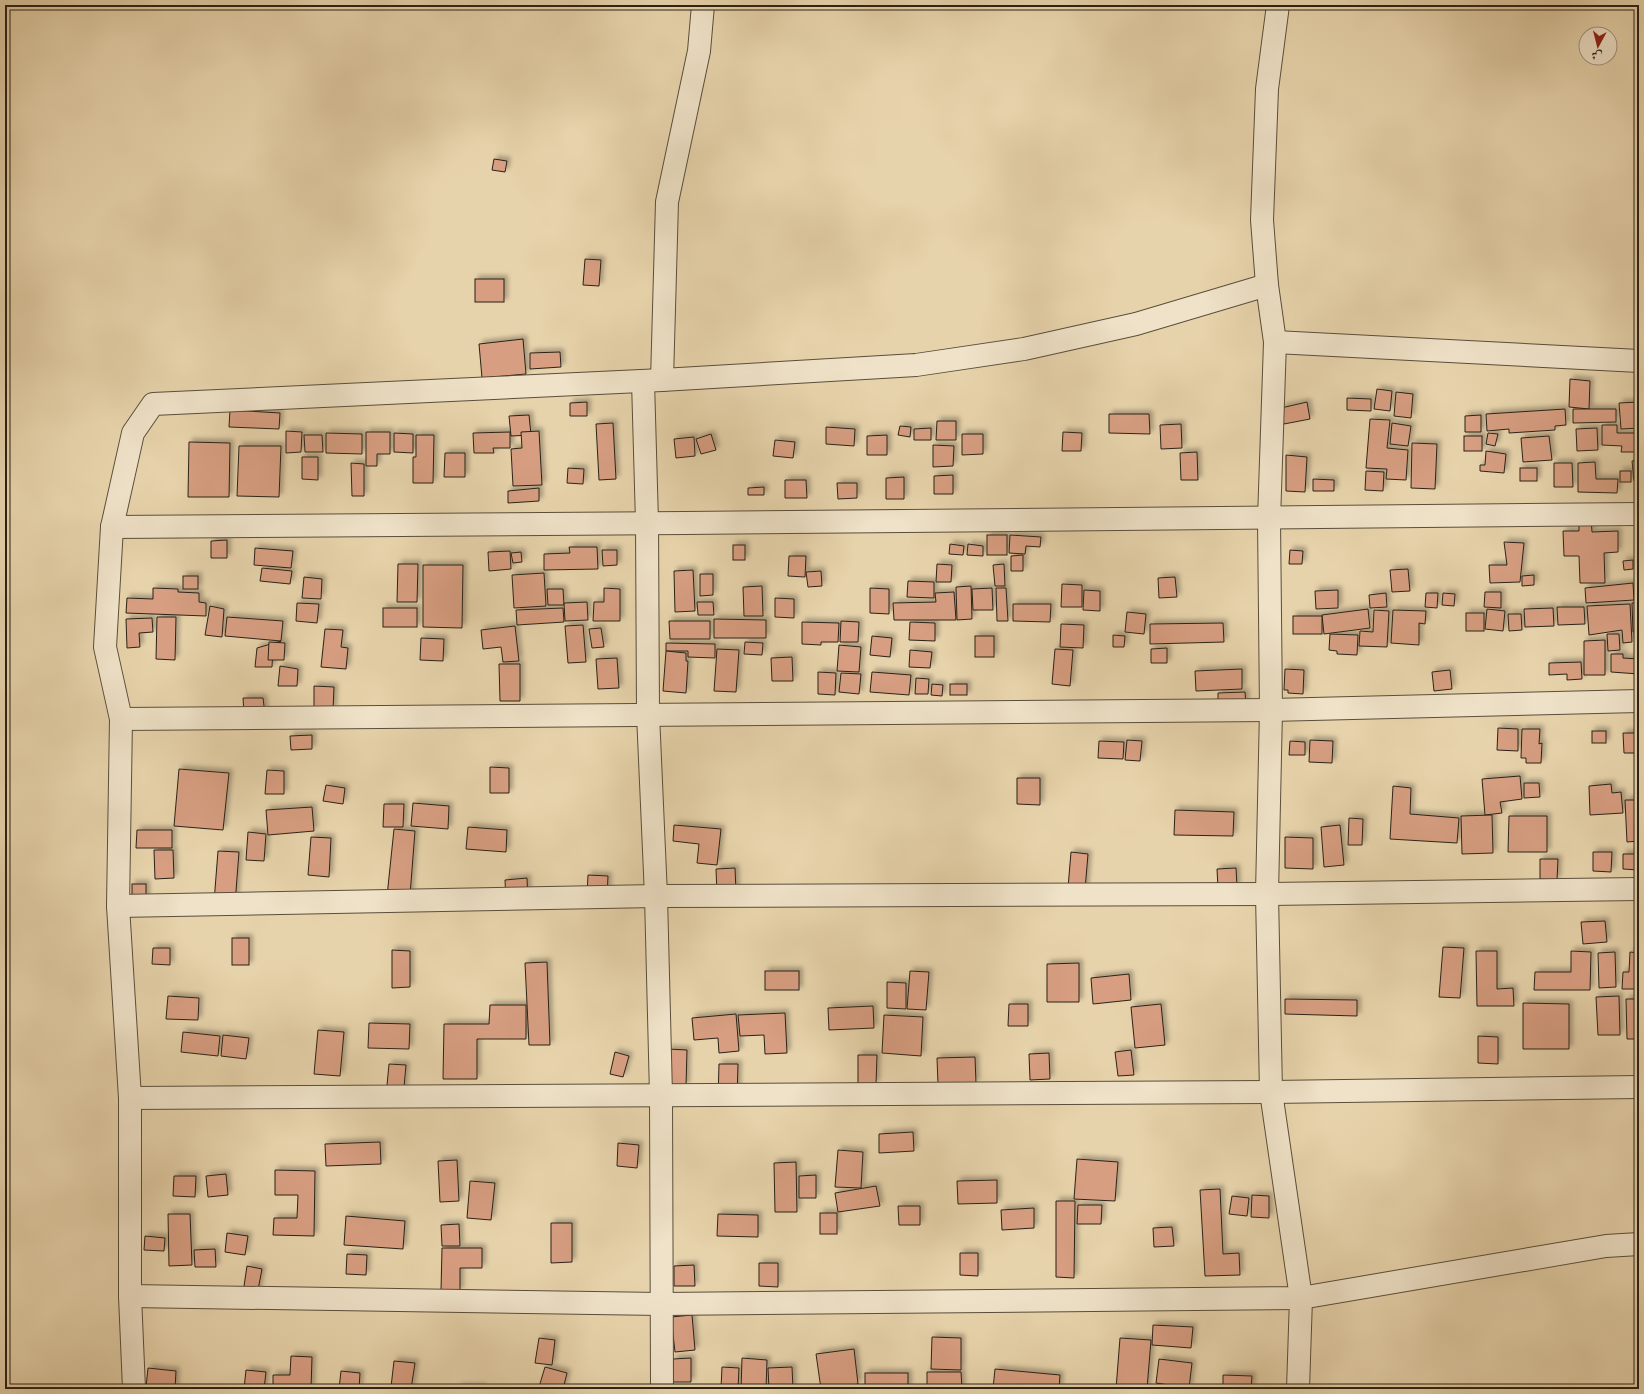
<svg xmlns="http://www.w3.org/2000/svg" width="1644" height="1394" font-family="'EB Garamond',Amiri,serif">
  <defs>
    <filter id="shadow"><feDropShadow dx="3.5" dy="-3.5" stdDeviation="2" flood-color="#0004"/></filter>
  </defs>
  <rect width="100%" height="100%" fill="#e7d3ab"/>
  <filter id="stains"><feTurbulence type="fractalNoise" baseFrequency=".005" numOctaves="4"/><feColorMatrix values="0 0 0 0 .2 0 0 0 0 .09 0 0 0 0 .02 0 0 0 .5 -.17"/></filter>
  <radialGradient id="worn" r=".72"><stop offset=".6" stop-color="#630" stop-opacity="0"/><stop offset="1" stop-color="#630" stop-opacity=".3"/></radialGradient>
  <g fill="#d79e81" stroke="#2b2216" filter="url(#shadow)">
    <path d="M494 159 507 161 505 172 492 170Z"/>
    <path d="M585 259 601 260 599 286 583 285Z"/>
    <rect x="475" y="279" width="29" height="23"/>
    <path d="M523 339 526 374 482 378 479 344Z"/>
    <path d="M560 352 561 367 530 369V353Z"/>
    <path d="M1570 379 1590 381 1589 409 1569 407Z"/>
    <path d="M1377 389 1392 391 1390 411 1374 409Z"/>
    <path d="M1396 392 1413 394 1411 418 1394 416Z"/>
    <path d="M1347 398 1371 399V411L1347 410Z"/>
    <path d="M587 402V416H570V403Z"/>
    <path d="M1307 402 1310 419 1284 424 1281 408Z"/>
    <path d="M1639 402V428L1621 429 1619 403Z"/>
    <path d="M1565 409 1566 425 1555 426V430L1509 433V429L1487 431 1486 414Z"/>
    <path d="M1573 409H1616V422L1573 423Z"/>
    <path d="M230 410 280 413 279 429 229 427Z"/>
    <path d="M1109 414H1149L1150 434 1109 433Z"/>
    <path d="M529 415 531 435 511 436 509 416Z"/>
    <path d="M1481 415V432H1465V416Z"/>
    <path d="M1370 419 1390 420 1387 448 1408 450 1406 480 1386 479 1387 469 1366 468Z"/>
    <path d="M937 421H956V440H936Z"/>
    <path d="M613 423 616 479 599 480 596 424Z"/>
    <path d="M1392 423 1411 426 1408 446 1390 444Z"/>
    <path d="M1181 424 1182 448 1161 449 1160 425Z"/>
    <path d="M1602 425H1617V433H1639V452H1621L1622 446 1602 445Z"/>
    <path d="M900 426 911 427 910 437 898 435Z"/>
    <path d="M826 427 855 429 854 446 826 444Z"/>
    <path d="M931 428V440H914V429Z"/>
    <path d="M1597 428 1598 450 1577 451 1576 429Z"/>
    <path d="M286 431 302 432 301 452 286 453Z"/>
    <path d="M539 431 542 485 513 486 511 449 522 448 521 432Z"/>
    <path d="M366 432H390V454H377V466H366Z"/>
    <path d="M510 432V448H493L494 453H474L473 433Z"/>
    <path d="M1063 432 1082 433 1081 451H1062Z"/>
    <path d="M326 433 362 434V454L326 453Z"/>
    <path d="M394 433 413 434V453L394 452Z"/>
    <path d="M1488 433 1498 434 1495 446 1486 444Z"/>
    <path d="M711 434 716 450 701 454 696 439Z"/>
    <path d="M962 434H983V454L962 455Z"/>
    <path d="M304 435H322L323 452H305Z"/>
    <path d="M416 435H434L433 483H413V457H416Z"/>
    <path d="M887 435V455H867V436Z"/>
    <rect x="1464" y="436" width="18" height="15"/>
    <path d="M1549 436 1552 460 1523 462 1521 438Z"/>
    <path d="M694 437 695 456 676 458 674 439Z"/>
    <path d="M775 440 795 442 793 458 773 456Z"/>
    <path d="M189 442 230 443 229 497H188Z"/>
    <path d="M1412 443 1437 444 1435 489 1411 488Z"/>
    <path d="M933 445 954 446 953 466 933 467Z"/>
    <path d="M239 446H281L279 497 237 496Z"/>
    <path d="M1486 451 1506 454 1504 473 1480 471V465H1485Z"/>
    <path d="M1197 452 1198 480H1181L1180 453Z"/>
    <path d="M445 453H465V477H444Z"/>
    <path d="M1286 455 1307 457 1305 492 1286 491Z"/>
    <path d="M302 457H318V480L302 479Z"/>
    <path d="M1639 460V481H1634L1632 461Z"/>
    <path d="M1595 462 1596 479H1618L1617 493 1578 492V463Z"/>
    <path d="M351 463 364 464V496H352Z"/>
    <path d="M1554 463H1572L1573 487H1554Z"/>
    <path d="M568 468 584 469 583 484 567 483Z"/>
    <rect x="1520" y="468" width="17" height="13"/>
    <path d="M1366 471 1384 472 1383 491 1365 490Z"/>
    <rect x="1620" y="471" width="11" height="11"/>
    <path d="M953 475V494H934V476Z"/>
    <path d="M904 477V499H886V478Z"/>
    <path d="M1313 479 1334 480V491H1313Z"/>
    <path d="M785 480H806L807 498H785Z"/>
    <path d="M837 483H857V498L838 499Z"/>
    <path d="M764 487V495H748V488Z"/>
    <path d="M539 488V501L508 503V491Z"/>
    <path d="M1591 518 1592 532 1618 531V552L1604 553 1605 583H1580L1579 556H1564L1563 531H1579V519Z"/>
    <rect x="987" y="535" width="20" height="20"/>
    <path d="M1010 535 1041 537 1040 547 1026 546 1025 554 1009 553Z"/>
    <path d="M227 540V558H211V541Z"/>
    <path d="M1504 542 1524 543 1520 582 1490 583 1489 565H1507Z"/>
    <path d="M950 544 964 546 963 555 949 554Z"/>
    <path d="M968 544 983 546V556L967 555Z"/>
    <rect x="733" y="545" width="12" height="15"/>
    <path d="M569 547H597L598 569 544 570V554L570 553Z"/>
    <path d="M255 548 293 551 291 568 254 565Z"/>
    <path d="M602 550H617V565L603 566Z"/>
    <path d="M1290 550 1303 551 1302 564H1289Z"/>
    <path d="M510 551 511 569 489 571 488 552Z"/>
    <path d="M521 552 522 562 513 563 511 553Z"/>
    <path d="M1023 555V571H1011V556Z"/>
    <path d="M789 556H806L805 577 788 576Z"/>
    <path d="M1633 560V569L1624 570 1623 561Z"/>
    <path d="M398 564H418L417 602H397Z"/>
    <path d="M937 564 952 565 951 582H936Z"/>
    <path d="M1004 564 1005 586H995L993 565Z"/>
    <path d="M423 565H463L462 628 423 627Z"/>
    <path d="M262 568 292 571 290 584 260 581Z"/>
    <path d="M1408 569 1410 591 1392 592 1390 570Z"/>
    <path d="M693 570 695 611 675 612 674 571Z"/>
    <path d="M821 571 822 586 808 587 806 572Z"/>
    <path d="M544 573 546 606 514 608 512 575Z"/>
    <path d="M700 574H713V595L700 596Z"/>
    <path d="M1534 575V585L1522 586V576Z"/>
    <rect x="183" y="576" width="15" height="13"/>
    <path d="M304 577 322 579 321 599 302 598Z"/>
    <path d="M1175 577 1177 597 1159 598 1158 578Z"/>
    <path d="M908 581 934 582V598L907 597Z"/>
    <path d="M1633 583 1634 600 1586 603 1585 588Z"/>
    <path d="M1062 584 1082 585V607H1061Z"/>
    <path d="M762 586 763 616H744L743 587Z"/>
    <path d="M971 586 972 619 957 620 956 587Z"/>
    <path d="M153 588 178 589V592L199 593V602L206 603V616L126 613 127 598 153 599Z"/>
    <path d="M604 588 620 589V621H593L594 602H604Z"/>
    <path d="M870 588 889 589V614L870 613Z"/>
    <path d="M992 588 993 610H973L972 589Z"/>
    <path d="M996 588H1006L1008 621H997Z"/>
    <path d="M547 589H563L564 605H548Z"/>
    <path d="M1084 590 1100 591V611L1083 610Z"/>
    <path d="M1338 590V608L1316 609 1315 591Z"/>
    <path d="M954 592 956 620H894L893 603 936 602 935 593Z"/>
    <path d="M1485 592H1501V608L1484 607Z"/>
    <path d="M1386 593 1387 607 1370 608 1369 595Z"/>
    <path d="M1426 593H1438L1437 608 1425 607Z"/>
    <path d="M1443 593 1455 594 1454 606 1442 605Z"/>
    <path d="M775 598 794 599V618L775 617Z"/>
    <path d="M587 602 588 620 565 621 564 603Z"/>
    <path d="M697 602H713L714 615H698Z"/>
    <path d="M297 603 319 604 317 623 296 621Z"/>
    <path d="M1632 603H1639V632H1633Z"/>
    <path d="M1013 604H1051L1050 622 1013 621Z"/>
    <path d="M1630 604 1632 642 1623 643 1622 630 1589 635 1587 606Z"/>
    <path d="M210 606 224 609 222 637 205 635Z"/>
    <path d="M1557 607H1584L1585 624 1558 625Z"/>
    <rect x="383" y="608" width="34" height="19"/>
    <path d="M563 608 564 622 517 625 516 610Z"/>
    <path d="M1553 608 1554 626 1525 627 1524 609Z"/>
    <path d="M1368 609 1370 628 1324 634 1322 615Z"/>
    <path d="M1487 609 1505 611 1503 631 1485 629Z"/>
    <path d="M1374 610 1389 611 1387 647 1359 646 1360 631 1373 632Z"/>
    <path d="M1393 610 1426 611 1425 624 1419 623V645L1391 643Z"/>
    <path d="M1127 612 1146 614 1144 634 1125 632Z"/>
    <rect x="1466" y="613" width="18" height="18"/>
    <path d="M1508 614H1521L1522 630 1509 631Z"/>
    <rect x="1293" y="616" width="29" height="18"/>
    <path d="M157 617H176L175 660 156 659Z"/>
    <path d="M227 617 283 621 281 641 225 636Z"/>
    <path d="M152 618 153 632 139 633 140 647 127 648 126 619Z"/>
    <path d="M714 619 766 620V638H714Z"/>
    <path d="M669 621H710V639H670Z"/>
    <path d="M841 621 859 622 858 642H840Z"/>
    <path d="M802 622 839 623 838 642H821V645L802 644Z"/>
    <path d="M910 622 935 623V641L909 640Z"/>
    <path d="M1223 623 1224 642 1150 644V624Z"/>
    <path d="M1061 624 1084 625 1083 648 1060 647Z"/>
    <path d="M583 625 586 662 568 663 565 626Z"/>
    <path d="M515 626 519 661 503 662 501 647 483 649 481 630Z"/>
    <path d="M601 628 604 647 592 648 589 629Z"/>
    <path d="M325 629 343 630 341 647 348 648 346 669 321 667Z"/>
    <path d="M1330 634 1358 635 1357 655 1337 654V651L1329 650Z"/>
    <path d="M1607 634H1619L1620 650 1608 651Z"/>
    <path d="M1113 635 1125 636 1124 647H1113Z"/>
    <path d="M872 636 892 638 890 657 870 655Z"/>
    <rect x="975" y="636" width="19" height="21"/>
    <path d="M421 638 444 639 443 661 420 660Z"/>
    <path d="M1605 640V675H1584V641Z"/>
    <path d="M281 641 273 648 272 667H255L257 648Z"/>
    <path d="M269 642 285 643 284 660H268Z"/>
    <path d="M745 642 763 643 762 655 744 654Z"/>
    <path d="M666 643 715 644V658L688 657V651H666Z"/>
    <path d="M839 645 861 647 859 672 837 671Z"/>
    <path d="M1167 648V663H1151V649Z"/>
    <path d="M717 649 739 650 736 692 714 691Z"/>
    <path d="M1055 649 1073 650 1070 686 1052 684Z"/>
    <path d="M910 650 932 652 930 668 909 667Z"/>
    <path d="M666 651 686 653V661H688L686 693 663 691Z"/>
    <path d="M1611 654H1623V658L1639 659V674L1611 672Z"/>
    <path d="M792 657 793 681H772L771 658Z"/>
    <path d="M617 658 619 688 598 689 596 659Z"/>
    <path d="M1581 662 1582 679 1567 680V674L1549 675V663Z"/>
    <path d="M499 664H520V701H500Z"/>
    <path d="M280 666 298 669 297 686H278Z"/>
    <path d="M1242 669V689L1196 691 1195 671Z"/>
    <path d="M1285 669 1304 670 1303 694 1288 693V690H1284Z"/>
    <path d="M1450 670 1452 689 1434 691 1432 672Z"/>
    <path d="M818 672 836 673 835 695 818 694Z"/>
    <path d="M872 672 911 675 909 695 870 692Z"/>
    <path d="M841 673 861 674 859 694 839 692Z"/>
    <path d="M916 678 929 679 928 694H915Z"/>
    <path d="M932 684 943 685 942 696 931 695Z"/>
    <rect x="950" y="684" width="17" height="11"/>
    <path d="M314 686 334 687 333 710H314Z"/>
    <path d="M1245 692 1246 705H1218V693Z"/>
    <path d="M243 698H263L265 714 244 713Z"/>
    <rect x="1637" y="717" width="2" height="14"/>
    <path d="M1498 728 1518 729V751L1497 750Z"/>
    <path d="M1522 729H1540L1539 744 1542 743 1541 763H1526V758H1521Z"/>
    <rect x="1592" y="731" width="14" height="12"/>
    <path d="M1623 733H1639V753H1624Z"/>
    <path d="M312 735V749L291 750 290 736Z"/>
    <path d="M1127 740 1142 741 1140 761 1125 760Z"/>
    <path d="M1310 740 1333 741 1332 763 1309 762Z"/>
    <path d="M1099 741 1124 742 1123 759 1098 758Z"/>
    <path d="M1290 741 1305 742V755H1289Z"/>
    <path d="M490 767 509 768V793H490Z"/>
    <path d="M179 769 229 773 223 830 174 826Z"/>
    <path d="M267 770 284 771V794H265Z"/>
    <path d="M1520 776 1522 799 1500 802 1502 813 1485 815 1482 779Z"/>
    <path d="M1017 778H1040V805L1017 804Z"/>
    <path d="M1524 783H1539L1540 797 1524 798Z"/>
    <path d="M1611 784 1612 793 1621 792 1623 813 1590 815 1589 786Z"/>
    <path d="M326 785 345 788 343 804 323 801Z"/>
    <path d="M1393 786 1411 788 1410 814 1459 818 1457 843 1390 839Z"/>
    <path d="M1625 800H1639V841L1627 842Z"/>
    <path d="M413 803 449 806 448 829 411 826Z"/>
    <path d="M384 804H404L403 827H383Z"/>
    <path d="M312 807 314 831 268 835 266 810Z"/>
    <path d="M1175 810 1234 812 1233 836 1174 835Z"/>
    <path d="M1492 815 1493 853 1462 854 1461 816Z"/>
    <path d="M1509 816H1547V852H1508Z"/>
    <path d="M1349 818 1363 819 1362 845H1348Z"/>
    <path d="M674 825 721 829 717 865 697 863 699 844 673 841Z"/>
    <path d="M1340 825 1344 865 1324 867 1321 827Z"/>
    <path d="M468 827 507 830 506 852 466 849Z"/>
    <path d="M394 829 415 831 409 908 386 906Z"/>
    <path d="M137 830H172V848H136Z"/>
    <path d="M248 832 266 834 264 861 246 860Z"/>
    <path d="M311 837 331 838 329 877 308 875Z"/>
    <path d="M1285 837 1313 838V869L1285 868Z"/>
    <path d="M154 850H173L174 878 155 879Z"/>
    <path d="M218 851 239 852 235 904 214 902Z"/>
    <path d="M1071 852 1088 854 1085 890 1068 888Z"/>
    <path d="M1593 852H1612L1611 872 1593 871Z"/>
    <path d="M1623 854H1639V870L1623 869Z"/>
    <path d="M1540 859H1558L1557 880 1540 879Z"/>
    <path d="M735 868 736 892 717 893 716 869Z"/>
    <path d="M1236 868 1237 887 1218 888 1217 869Z"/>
    <path d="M588 875 608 876 607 897 587 896Z"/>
    <path d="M527 878 528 901 506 902 505 880Z"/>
    <rect x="132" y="884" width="14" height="18"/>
    <path d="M1605 921 1607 942 1583 944 1581 922Z"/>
    <rect x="232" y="938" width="17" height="27"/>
    <path d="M1443 947 1464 948 1460 998 1439 997Z"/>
    <path d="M153 948H170V965L152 964Z"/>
    <path d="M392 950 410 951V987L392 988Z"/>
    <path d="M1476 951H1497V989L1513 988 1514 1006H1477Z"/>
    <path d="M1571 951 1591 952 1590 990H1534L1535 972H1571Z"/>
    <path d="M1615 952 1616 987 1599 988 1598 953Z"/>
    <path d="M1630 952 1639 953V989H1622L1623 972H1629Z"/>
    <path d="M547 962 550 1045H529L525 963Z"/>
    <path d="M1079 963V1002H1047V964Z"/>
    <rect x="765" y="971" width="34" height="19"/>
    <path d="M910 971 929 972 926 1010 907 1009Z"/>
    <path d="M1129 974 1131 1000 1093 1004 1091 978Z"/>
    <path d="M887 982 906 983V1009L887 1008Z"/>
    <path d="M168 996 199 998 198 1020 166 1019Z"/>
    <path d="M1619 996 1620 1035H1598L1596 997Z"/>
    <path d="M1285 999 1357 1000V1016L1285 1014Z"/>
    <path d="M1626 999H1639V1039H1627Z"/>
    <path d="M1523 1003 1569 1004V1049H1523Z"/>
    <path d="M1009 1004H1028V1026H1008Z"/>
    <path d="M1161 1004 1165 1045 1135 1048 1131 1007Z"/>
    <path d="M490 1005H526V1039H477V1079H443L444 1024H489Z"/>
    <path d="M873 1006 874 1028 829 1030 828 1008Z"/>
    <path d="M785 1013 787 1053 765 1054 764 1035 740 1036 738 1015Z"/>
    <path d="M736 1014 739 1051 719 1053 718 1038 694 1040 692 1018Z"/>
    <path d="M884 1015 923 1017 921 1056 882 1053Z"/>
    <path d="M369 1023 410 1024 409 1049 368 1048Z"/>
    <path d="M318 1030 344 1032 340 1076 314 1074Z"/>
    <path d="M183 1032 220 1036 218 1056 181 1052Z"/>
    <path d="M223 1035 249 1038 246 1059 221 1056Z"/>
    <path d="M1478 1036 1498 1037V1064L1478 1063Z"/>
    <path d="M668 1049 687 1050 686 1086 666 1085Z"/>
    <path d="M1131 1050 1134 1075 1118 1076 1115 1052Z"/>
    <path d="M615 1052 629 1056 623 1077 610 1074Z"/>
    <path d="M1049 1053 1050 1079 1030 1080 1029 1054Z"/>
    <path d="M858 1055H877L876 1084H858Z"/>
    <path d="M975 1057 976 1083 938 1084 937 1058Z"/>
    <path d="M389 1064 406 1065 403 1098 386 1096Z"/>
    <path d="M719 1064H738L737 1100H718Z"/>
    <path d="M913 1132 914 1151 879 1153V1134Z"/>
    <path d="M380 1142 381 1164 326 1166 325 1144Z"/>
    <path d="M618 1143 639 1145 637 1168 617 1166Z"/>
    <path d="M838 1150 863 1152 861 1188 835 1187Z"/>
    <path d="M1077 1159 1118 1162 1115 1201 1074 1199Z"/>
    <path d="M457 1160 459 1201 440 1202 438 1161Z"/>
    <path d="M796 1162 797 1212H775L774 1163Z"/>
    <path d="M275 1170 315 1171 314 1236 273 1235 274 1218H297L298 1195H275Z"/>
    <path d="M226 1174 228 1195 208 1197 206 1176Z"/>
    <path d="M816 1175V1198H799V1176Z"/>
    <path d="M174 1176H196L195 1197 173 1196Z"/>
    <path d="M997 1180V1203L958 1204 957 1181Z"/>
    <path d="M470 1181 495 1183 491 1220 467 1218Z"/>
    <path d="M876 1186 880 1206 838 1212 835 1193Z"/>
    <path d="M1220 1189 1223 1254 1239 1253 1240 1275 1205 1276 1200 1190Z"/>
    <path d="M1252 1195 1269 1196V1218L1251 1217Z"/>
    <path d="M1232 1196 1249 1198 1247 1216 1229 1214Z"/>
    <path d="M1056 1201H1075L1074 1278 1056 1277Z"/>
    <path d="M1078 1205H1102L1101 1224H1077Z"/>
    <path d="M898 1206H920V1225H899Z"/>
    <path d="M1034 1208V1228L1002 1230 1001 1210Z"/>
    <rect x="820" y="1213" width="17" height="21"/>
    <path d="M168 1214H190L192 1265 169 1266Z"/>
    <path d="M718 1214 758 1215V1237L717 1236Z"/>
    <path d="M346 1216 405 1221 403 1249 344 1245Z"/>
    <path d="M551 1223H572V1262L551 1263Z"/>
    <path d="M459 1224 460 1246H442L441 1225Z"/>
    <path d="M1172 1227 1174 1246 1154 1247 1153 1228Z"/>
    <path d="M227 1233 248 1236 245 1255 225 1252Z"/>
    <path d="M145 1236 165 1238 164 1251 144 1250Z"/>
    <path d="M442 1248H482V1268H460V1291H441Z"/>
    <path d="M215 1249 216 1267H195L194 1250Z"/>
    <path d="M960 1253H978V1276L960 1275Z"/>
    <path d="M347 1254 367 1255 366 1275 346 1274Z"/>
    <path d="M759 1263H778V1287L759 1286Z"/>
    <path d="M694 1265 695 1286H674V1266Z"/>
    <path d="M247 1266 262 1269 257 1295 243 1293Z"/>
    <path d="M692 1315 695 1350 675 1352 671 1317Z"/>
    <path d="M1153 1325 1193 1327 1191 1348 1152 1345Z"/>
    <path d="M932 1337 961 1338V1370L931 1369Z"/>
    <path d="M539 1338 555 1340 552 1365 535 1363Z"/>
    <path d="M1120 1338 1151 1340 1147 1389H1116Z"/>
    <path d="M854 1349 858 1384 851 1385 852 1389H821L816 1354Z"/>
    <path d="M291 1356 312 1357 311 1389H273V1375H290Z"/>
    <path d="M691 1358V1382H673V1359Z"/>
    <path d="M742 1358 767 1360 766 1389H741Z"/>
    <path d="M1159 1359 1192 1363 1189 1388 1156 1383Z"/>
    <path d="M394 1361 415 1363 411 1389 391 1387Z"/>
    <path d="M545 1367 567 1373 563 1389 539 1387Z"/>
    <path d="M722 1367 739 1368 738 1389 721 1388Z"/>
    <path d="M792 1367 793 1389H769L768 1368Z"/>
    <path d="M148 1368 176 1371 175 1389 146 1387Z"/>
    <path d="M995 1369 1060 1375 1059 1389H993Z"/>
    <path d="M246 1370 266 1372 264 1389H244Z"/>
    <path d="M341 1371 360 1373 359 1389H339Z"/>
    <path d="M927 1372H961L962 1389H927Z"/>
    <rect x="865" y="1373" width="43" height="16"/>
    <path d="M1223 1375 1252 1376 1251 1389H1223Z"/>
    <rect x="458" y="1387" width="24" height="2"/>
  </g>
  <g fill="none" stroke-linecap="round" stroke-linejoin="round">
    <defs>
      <g id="minor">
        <path d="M1278 5 1267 89 1262 220 1267 285 1275 342 1269 520 1271 710 1267 894 1271 1092 1301 1298 1298 1389"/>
        <path d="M1275 342 1639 361"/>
        <path d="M662 380 667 202 699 51 703 5"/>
        <path d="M643 381 647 522 648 714 656 896 661 1095 662 1389"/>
        <path d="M112 527C621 522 1130 523 1639 514"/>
        <path d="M121 719 1271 710 1639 701"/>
        <path d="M118 906 656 896 1267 894 1639 889"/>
        <path d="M130 1098 1271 1092 1639 1087"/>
        <path d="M130 1296 661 1304 1301 1298 1606 1246 1639 1244"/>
        <path d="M134 1389 130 1296V1098L118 906 121 719 105 647 112 527 133 433 153 404 662 380 916 365 1024 349 1136 324 1267 285"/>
      </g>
    </defs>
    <use href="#minor" stroke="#5a4e3b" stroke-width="24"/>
    <use href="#minor" stroke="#efe2c8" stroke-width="22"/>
  </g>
  <rect width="1644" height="1394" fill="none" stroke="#e7d3ab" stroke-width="20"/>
  <rect x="6" y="6" width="1632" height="1382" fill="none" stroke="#2b2216" stroke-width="2"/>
  <rect x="10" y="10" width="1624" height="1374" fill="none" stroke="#2b2216"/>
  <g transform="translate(1598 46) rotate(187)"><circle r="19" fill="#efe2c8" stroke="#a19581"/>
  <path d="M0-3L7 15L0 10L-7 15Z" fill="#8f2418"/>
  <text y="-6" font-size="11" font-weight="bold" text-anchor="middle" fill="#2b2216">ش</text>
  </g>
  <rect width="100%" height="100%" filter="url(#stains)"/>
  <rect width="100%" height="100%" fill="url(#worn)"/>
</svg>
